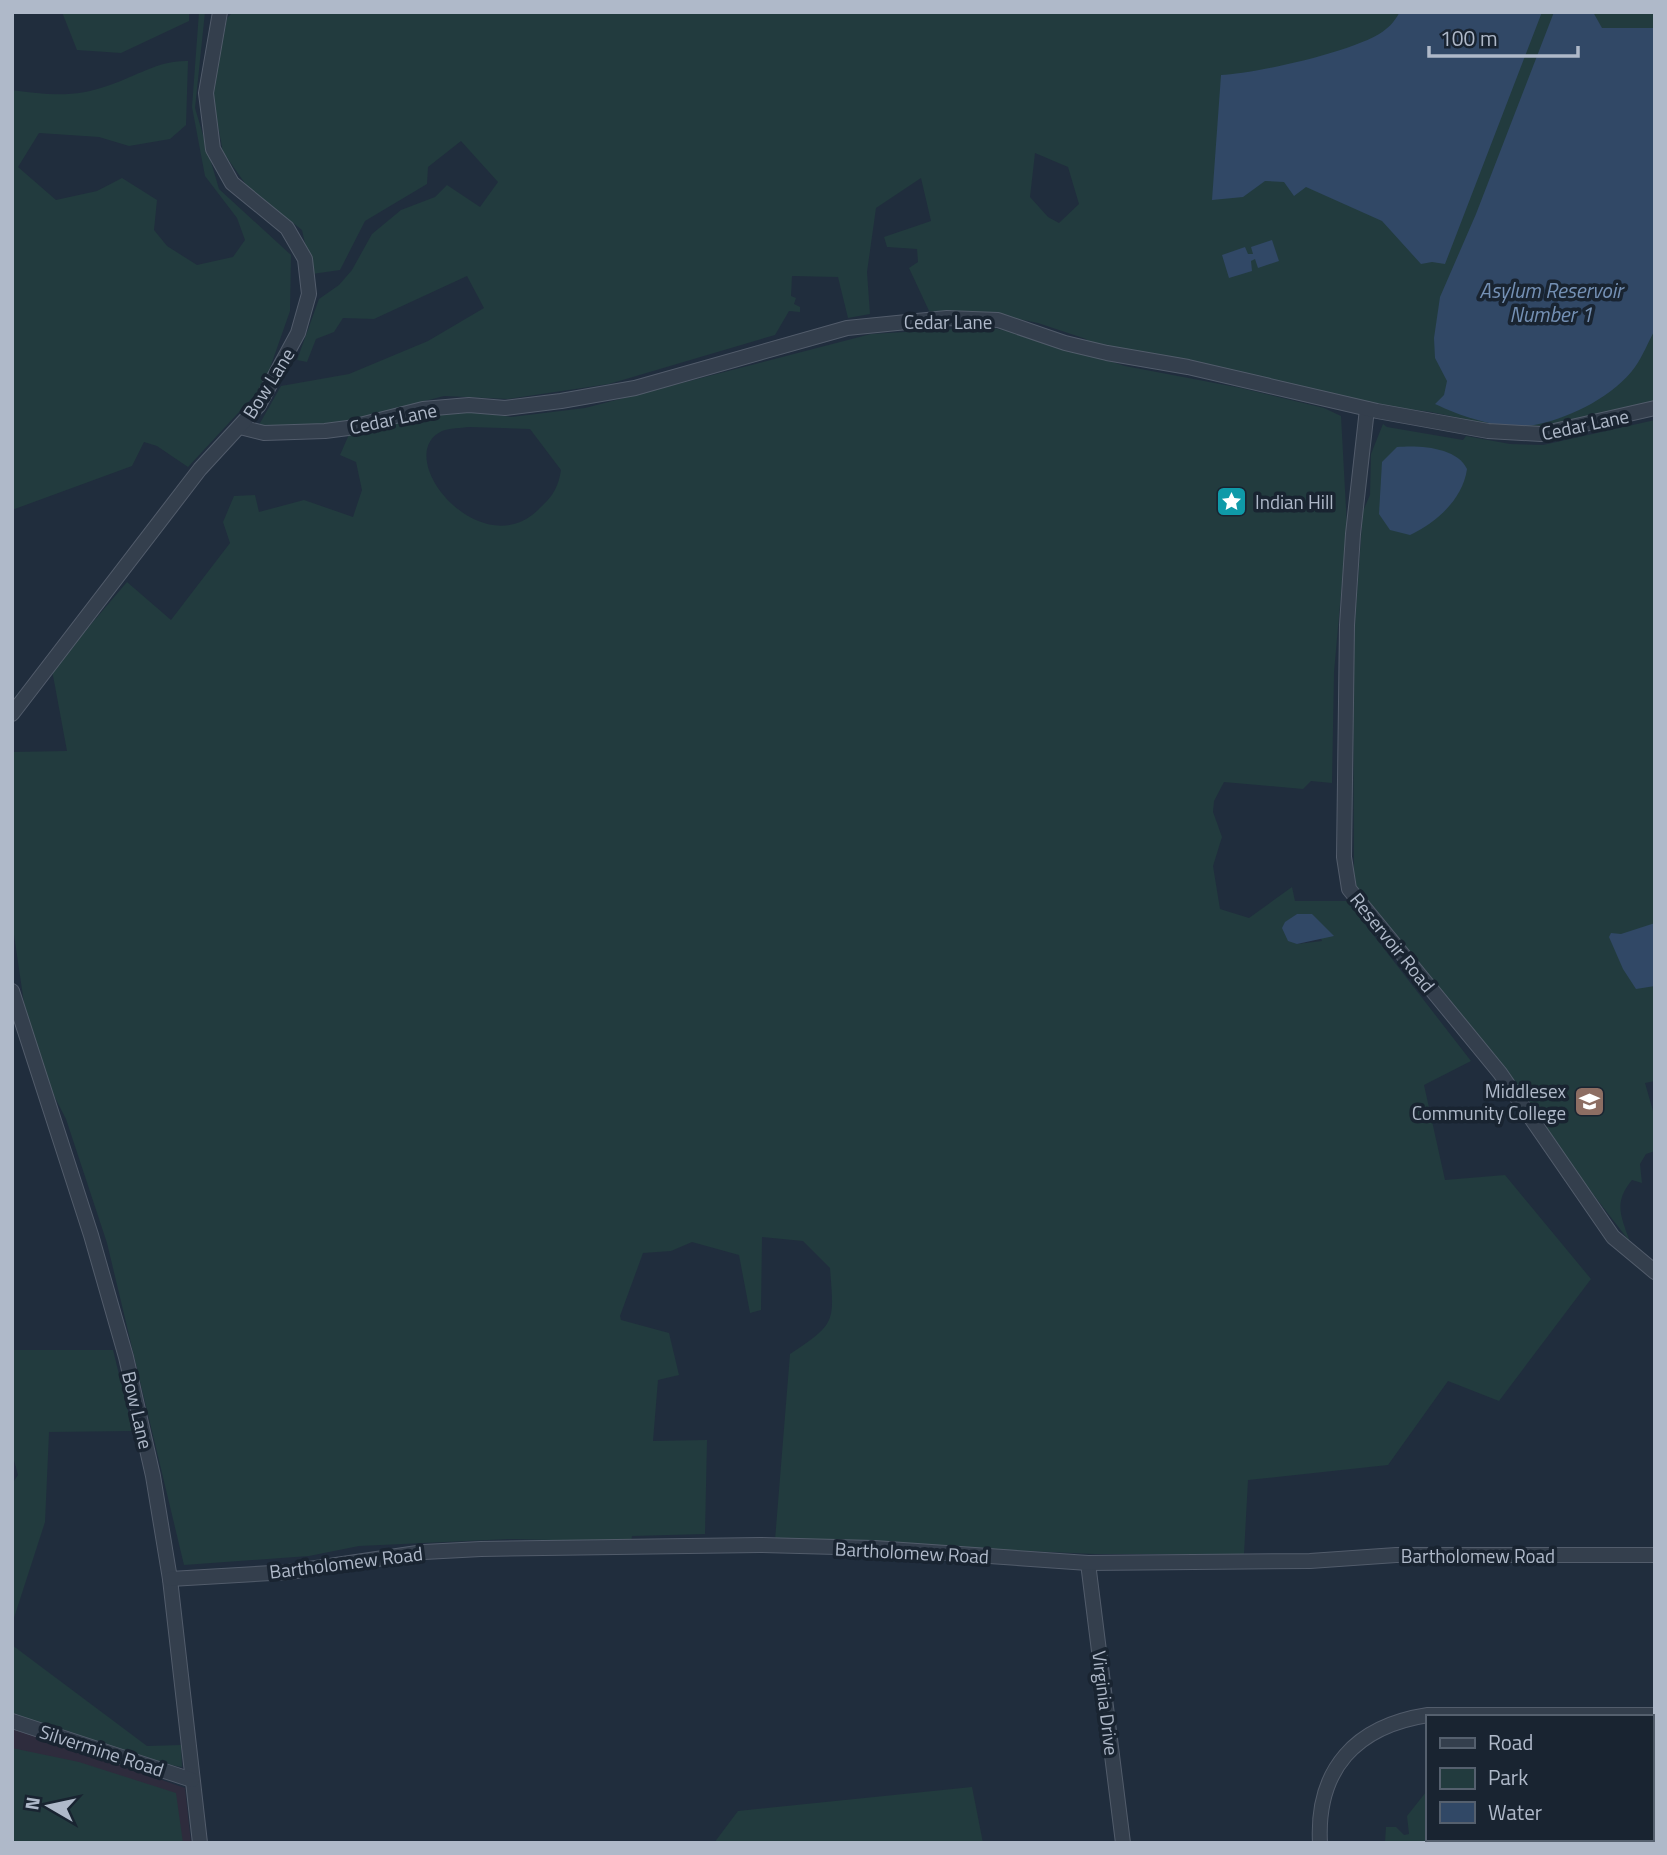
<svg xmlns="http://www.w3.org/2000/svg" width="1667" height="1855" font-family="'Titillium Web',sans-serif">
  <rect width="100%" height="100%" fill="#202d3d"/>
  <path fill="#2e2c3d" d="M12 1728 185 1788 191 1843H12Z"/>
  <g fill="#223b3e" fill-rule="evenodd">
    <path d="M62 12H189V21L121 53 77 50Z"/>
    <path d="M199 12H205L195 108 219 189 291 255 290 311 264 385 188 467 157 446 144 442 132 466 12 510V90C48 95 75 98 110 85 137 76 159 60 188 61L186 125 170 139 129 146 99 137 39 133 18 167 56 200 97 191 122 178 157 200 154 230 167 246 197 265 233 257 245 240 237 218 205 176 192 107Z"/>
    <path d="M233 12H1655V403L1545 431 1511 429 1431 412 1370 404 1087 343 1086 339 1038 323 983 312 930 313 909 268 918 262 917 249 887 247 884 237 931 221 921 178 876 208 867 272 870 314 848 318 838 277 792 276 791 296 796 298 794 304 800 307V312L789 311 775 335 609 384 508 399 444 396 345 422 255 432 281 386 349 374 428 341 484 308 467 276 374 319 343 318 334 332 316 339 307 362 297 360 319 299 339 285 352 270 372 234 401 210 435 197 447 185 480 207 498 182 461 141 428 167 427 184 365 221 340 270 312 274 302 230 249 189 223 152 212 94 227 18ZM1035 153 1068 167 1079 204 1059 223 1048 217 1030 197Z"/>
    <path d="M988 327 1032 336 1125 366 1241 388 1324 408 1341 416 1347 527 1334 672 1332 783 1311 781 1303 789 1224 782 1214 801 1213 812 1222 837 1213 866 1220 909 1249 918 1292 887 1295 901H1347L1471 1061 1424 1085 1445 1180 1505 1175 1591 1279 1499 1401 1448 1381 1388 1465 1248 1480 1244 1554H1094L775 1540 790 1354C837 1323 834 1322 830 1268L803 1241 762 1237 761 1310 750 1313 739 1255 692 1242 671 1251 643 1253 620 1316 621 1320 669 1333 679 1375 658 1380 653 1441 707 1440 705 1534 632 1536 631 1542 511 1539 359 1546 309 1556 184 1565 107 1243 66 1119 48 1084 25 1010 12 921V752L67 751 52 670 127 582 171 620 230 543 223 522 234 496 255 495 259 512 304 500 353 517 362 490 356 462 340 455 351 430 411 414 473 412 511 417 585 408 871 334ZM469 427 530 429 561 470C558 489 552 497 538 510 480 566 390 456 442 431 450 428 461 428 469 427ZM1297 914H1312L1322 941 1297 944 1285 923Z"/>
    <path d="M1655 420V1081L1645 1083 1655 1118V1151L1646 1154 1640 1164 1642 1183 1632 1180C1613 1203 1621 1216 1630 1242L1354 885 1353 646 1363 511 1370 495 1371 454 1383 424 1387 427 1463 440 1466 436 1510 444 1543 445Z"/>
    <path d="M12 1350H113L133 1431 49 1432 45 1522 12 1624V1484L18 1475 12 1453Z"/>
    <path d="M12 1645 147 1746 181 1745 182 1767 159 1763 12 1715Z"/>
    <path d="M12 1748 79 1762 176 1793 183 1843H12Z"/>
    <path d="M972 1787 983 1843H714L738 1811Z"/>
    <path d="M1426 1792 1427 1839H1568L1567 1843H1385L1386 1827H1396L1404 1835 1409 1834 1407 1816Z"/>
  </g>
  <g fill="#314866">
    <path d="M1400 12H1542L1445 264 1432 262 1421 264 1382 221 1306 187 1294 196 1284 182 1265 181 1243 197 1212 200 1221 75C1254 74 1363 50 1386 29 1392 25 1396 18 1400 12Z"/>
    <path d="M1554 12H1593L1602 28H1655V330C1648 342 1643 356 1635 367 1615 395 1572 417 1539 424 1506 432 1465 418 1435 404L1444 395 1447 381 1435 358 1434 338 1440 297 1476 214Z"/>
    <path d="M1272 240 1279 261 1258 268 1255 259 1251 261 1252 271 1229 278 1222 255 1245 247 1248 254H1253L1251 247Z"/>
    <path d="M1397 447C1419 445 1457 447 1467 469 1463 499 1436 523 1410 535L1390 530 1379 514 1382 462Z"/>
    <path d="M1297 914H1312L1334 936 1297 944 1288 941 1282 928 1285 922Z"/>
    <path d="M1655 923V986L1636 989 1623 969 1609 937 1611 933 1621 934Z"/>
  </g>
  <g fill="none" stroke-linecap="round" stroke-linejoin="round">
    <defs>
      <g id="minor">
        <path d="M1367 409 1353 534 1347 625 1344 857 1349 889 1500 1073 1613 1237 1655 1272"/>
        <path d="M240 427 264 433 325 431 348 428 423 409 469 405 505 408 561 401 635 388 847 328 947 318 998 320 1065 343 1107 353 1188 367 1377 411 1488 431 1541 434 1655 408"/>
        <path d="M12 714 200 469 259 405 298 333 309 294 305 259 287 228 232 183 213 149 206 93 220 12"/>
        <path d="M12 991 91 1235 126 1357 153 1476 170 1579 200 1843"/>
        <path d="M1088 1563 1123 1843"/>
        <path d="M170 1579 289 1572 424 1552 481 1549 760 1545 874 1548 1088 1563 1310 1561 1396 1555H1655"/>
        <path d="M12 1721 192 1780"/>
        <path d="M1320 1843C1316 1769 1356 1726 1428 1715H1655"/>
      </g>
    </defs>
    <use href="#minor" stroke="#525c6b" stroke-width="16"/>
    <use href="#minor" stroke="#343f4d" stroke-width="14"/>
  </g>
  <defs>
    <symbol id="sight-square" viewBox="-11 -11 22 22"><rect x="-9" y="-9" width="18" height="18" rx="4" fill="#0f9aa8" stroke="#192431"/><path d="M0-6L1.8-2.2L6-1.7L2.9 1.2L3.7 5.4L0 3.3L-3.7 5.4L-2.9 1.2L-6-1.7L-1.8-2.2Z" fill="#fff"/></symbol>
    <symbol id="university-square" viewBox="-11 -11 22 22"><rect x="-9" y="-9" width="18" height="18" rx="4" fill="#8d6e63" stroke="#192431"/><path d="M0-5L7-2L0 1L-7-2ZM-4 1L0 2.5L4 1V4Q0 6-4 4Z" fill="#fff"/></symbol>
  </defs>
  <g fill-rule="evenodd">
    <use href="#sight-square" x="1214" y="484" width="35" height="35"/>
    <use href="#university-square" x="1572" y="1084" width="35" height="35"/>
  </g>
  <g text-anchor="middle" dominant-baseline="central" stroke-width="7" stroke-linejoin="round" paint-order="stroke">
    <g font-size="19" fill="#afb9c9" stroke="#192431">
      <text x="948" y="321">Cedar Lane</text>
      <text transform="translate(268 383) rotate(-58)">Bow Lane</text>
      <text transform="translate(393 418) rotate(-12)">Cedar Lane</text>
      <text transform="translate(1585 424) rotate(-12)">Cedar Lane</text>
      <text transform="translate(1393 942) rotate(51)">Reservoir Road</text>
      <text transform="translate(138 1410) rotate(77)">Bow Lane</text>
      <text transform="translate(912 1552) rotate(3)">Bartholomew Road</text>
      <text x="1478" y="1555">Bartholomew Road</text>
      <text transform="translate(346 1562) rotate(-7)">Bartholomew Road</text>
      <text transform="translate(1106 1703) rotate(83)">Virginia Drive</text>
      <text transform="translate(102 1750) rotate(18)">Silvermine Road</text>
    </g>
    <g font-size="19" fill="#afb9c9" stroke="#192431" text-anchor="start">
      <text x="1255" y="501">Indian Hill</text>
      <text x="1566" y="1090" text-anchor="end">Middlesex<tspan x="1566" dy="22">Community College</tspan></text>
    </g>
    <g font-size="21" font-style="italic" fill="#7490b4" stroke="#192431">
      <text x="1551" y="290">Asylum Reservoir<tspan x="1551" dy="24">Number 1</tspan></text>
    </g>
  </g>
  <rect width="1667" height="1855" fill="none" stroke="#afb9c9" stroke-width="28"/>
  <rect x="1426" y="1715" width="228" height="126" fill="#192431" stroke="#55606e" stroke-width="2"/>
  <rect x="1440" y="1738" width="35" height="10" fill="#343f4d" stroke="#55606e" stroke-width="2"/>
  <text x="1488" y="1750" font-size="21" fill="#afb9c9">Road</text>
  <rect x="1440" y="1768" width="35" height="21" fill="#223b3e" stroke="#55606e" stroke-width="2"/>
  <text x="1488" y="1785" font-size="21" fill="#afb9c9">Park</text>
  <rect x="1440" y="1802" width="35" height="21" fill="#314866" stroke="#55606e" stroke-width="2"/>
  <text x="1488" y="1820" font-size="21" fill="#afb9c9">Water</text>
  <g transform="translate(49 1806) rotate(279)" stroke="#192431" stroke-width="5" paint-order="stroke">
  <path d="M0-5L12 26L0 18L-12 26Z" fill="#afb9c9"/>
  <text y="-10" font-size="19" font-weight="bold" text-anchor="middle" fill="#afb9c9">N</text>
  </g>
  <path d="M1429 46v10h149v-10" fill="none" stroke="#afb9c9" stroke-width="3.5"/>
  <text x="1440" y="46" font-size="21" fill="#afb9c9" stroke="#192431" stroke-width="5" paint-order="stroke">100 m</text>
</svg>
